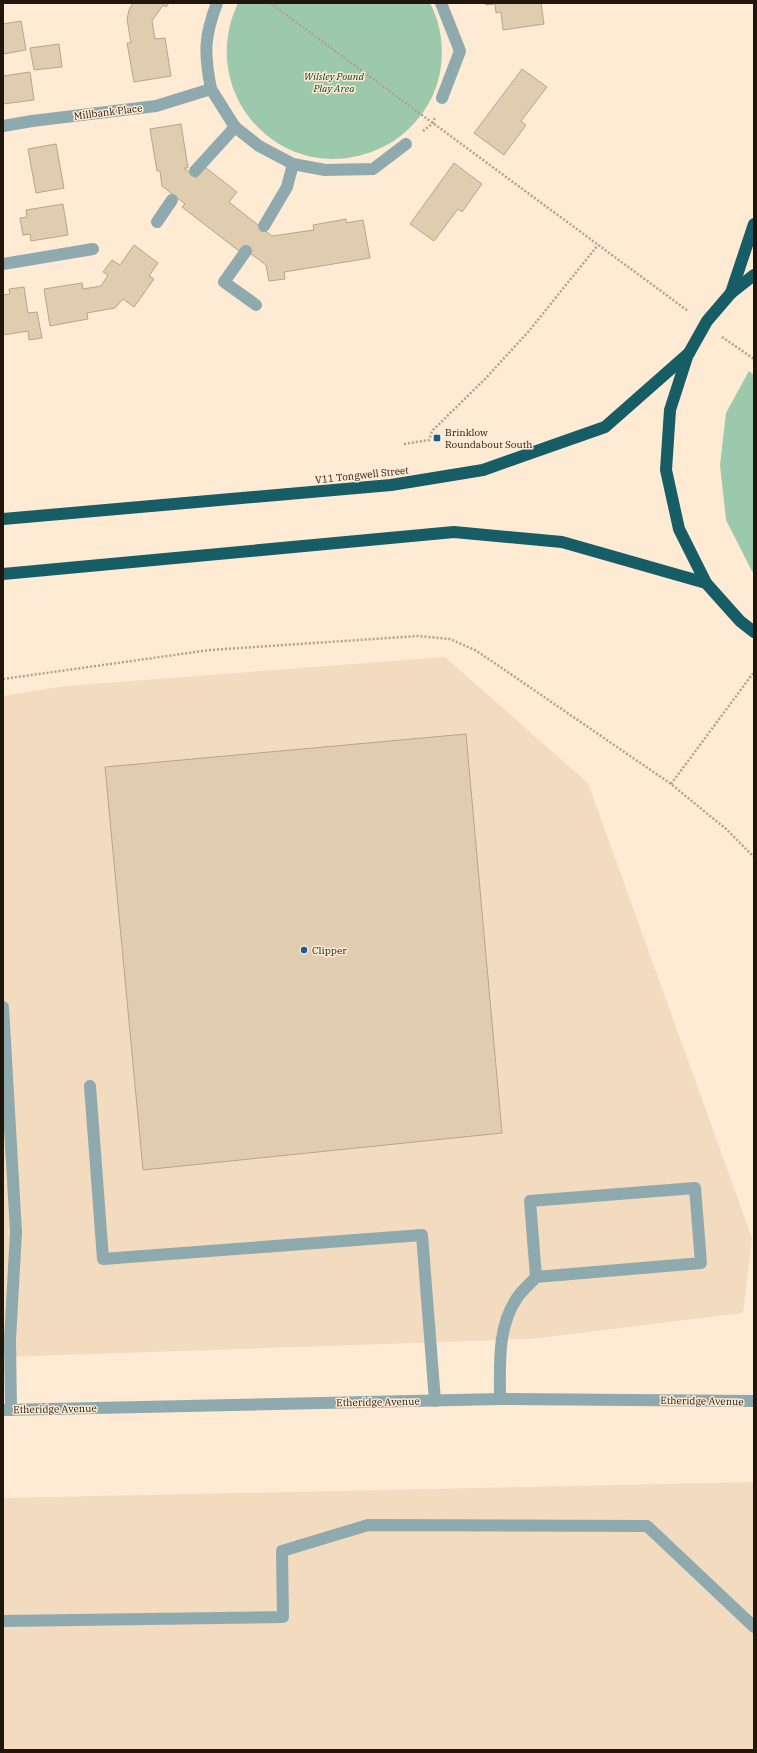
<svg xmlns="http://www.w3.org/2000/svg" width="757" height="1753" font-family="'IBM Plex Serif',serif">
  <rect width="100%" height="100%" fill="#ffead4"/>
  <g fill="#f3dbc0">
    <path d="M445 657 588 783 752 1238 743 1313 531 1339 3 1357V696L65 686Z"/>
    <path d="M754 1482V1750H3V1498Z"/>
  </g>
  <g fill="#9cc8ab">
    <path d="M238 3H430C445 32 446 67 432 97 420 121 401 140 376 150 283 189 195 94 238 3Z"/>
    <path d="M749 371 754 375V575L726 520 720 465 726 413Z"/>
  </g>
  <g fill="#e0ccae" stroke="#b8a587">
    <path d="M133 3H169L166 7 163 5 152 21 155 39 165 38 171 76 134 82 127 43H131L127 19 129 10Z"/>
    <path d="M486 3H541L544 24 503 30 501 12 496 13 495 4 486 5Z"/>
    <path d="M21 21 26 50 3 54V24Z"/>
    <path d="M59 44 62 67 34 70 30 48Z"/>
    <path d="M522 69 547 87 521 121 526 125 504 155 474 133Z"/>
    <path d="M30 72 34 100 3 104V76Z"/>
    <path d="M181 124 188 168H184L196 178 205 167 237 192 229 202 272 236 314 230 313 225 346 219V223L363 220 370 258 284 272 285 279 269 281 266 265 242 247 239 251 182 207 185 204 162 186 160 171H157L150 129Z"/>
    <path d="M56 144 64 188 36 193 28 149Z"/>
    <path d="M454 163 482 184 462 212 458 209 434 241 410 224Z"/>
    <path d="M63 204 68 235 31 241 30 234 23 235 20 218 27 217 26 210Z"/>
    <path d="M134 245 158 263 149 276 154 279 134 307 123 299 115 308 87 313 88 319 50 326 44 289 82 283 83 289 101 286 108 275 103 272 112 260 120 265Z"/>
    <path d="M24 287 28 313 37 312 42 338 29 340 28 331 3 335V295L10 294 9 289Z"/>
    <path d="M466 734 502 1133 143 1170 105 767Z"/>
  </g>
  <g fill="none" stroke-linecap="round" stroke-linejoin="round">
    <g stroke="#b2a18f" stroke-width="2.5" stroke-dasharray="2 2" stroke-linecap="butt">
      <path d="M270 3 688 311"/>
      <path d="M423 131 433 123 435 117"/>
      <path d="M722 337 754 359"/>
      <path d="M404 444 429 440 432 431 485 379 529 331 598 245"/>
      <path d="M3 679 210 650 418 636 450 639 475 650 496 664 671 784 726 829 754 857"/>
      <path d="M671 784 754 672"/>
    </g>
    <g stroke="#8faaae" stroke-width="12">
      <path d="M195 171 235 127"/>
      <path d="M157 222 172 200"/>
      <path d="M264 226 287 187 293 164"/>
      <path d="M246 251 224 282 256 305"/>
      <path d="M3 1007 16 1232 10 1340 11 1410"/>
      <path d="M90 1086 103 1259 422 1235 435 1401"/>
      <path d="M500 1399C500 1365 497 1327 517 1298 522 1290 530 1284 536 1277L530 1201 695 1188 701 1263 536 1277"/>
      <path d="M3 1621 283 1617 282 1551 368 1525 647 1526 754 1627"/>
    </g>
    <g stroke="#8faaae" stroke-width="12">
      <path d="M441 3 460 51 442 98"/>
      <path d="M211 89C204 53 204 37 217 3"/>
      <path d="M3 126 32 121 156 106 211 89 235 127 259 146 293 164 325 170 373 169 406 144"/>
      <path d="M3 264 93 249"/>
      <path d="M3 1410 500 1399 754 1401"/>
    </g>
    <g stroke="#175d65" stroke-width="12">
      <path d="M731 293 754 224"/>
      <path d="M731 293 754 275"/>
      <path d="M688 354 670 410 666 470 679 529 706 583 740 621 754 632"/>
      <path d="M3 519 391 485 483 470 605 427 689 353"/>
      <path d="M3 574 454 532 562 542 706 583"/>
    </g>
    <path stroke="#175d65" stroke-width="12" d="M689 353 707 321 731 293"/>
  </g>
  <g fill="#0e6092" stroke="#ffead4" stroke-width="1.5">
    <rect x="433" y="434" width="8" height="8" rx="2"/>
    <circle cx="304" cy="950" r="4"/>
  </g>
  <g text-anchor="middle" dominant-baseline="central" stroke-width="3" stroke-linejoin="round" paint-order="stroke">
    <g font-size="10" font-style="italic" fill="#064225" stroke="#ffead4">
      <text x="334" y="76">Wilsley Pound<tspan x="334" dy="12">Play Area</tspan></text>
    </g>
    <g font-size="10" fill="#1f160c" stroke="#ffead4">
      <text transform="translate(108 112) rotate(-7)">Millbank Place</text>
      <text transform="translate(362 475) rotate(-6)">V11 Tongwell Street</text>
      <text transform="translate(702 1401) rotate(1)">Etheridge Avenue</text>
      <text transform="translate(378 1402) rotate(-1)">Etheridge Avenue</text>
      <text transform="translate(55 1409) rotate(-1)">Etheridge Avenue</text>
    </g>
    <g font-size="10" fill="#1f160c" stroke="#ffead4" text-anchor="start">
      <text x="445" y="432">Brinklow<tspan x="445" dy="12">Roundabout South</tspan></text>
      <text x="312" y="950">Clipper</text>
    </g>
  </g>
  <rect width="757" height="1753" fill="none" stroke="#1f160c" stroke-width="8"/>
</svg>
